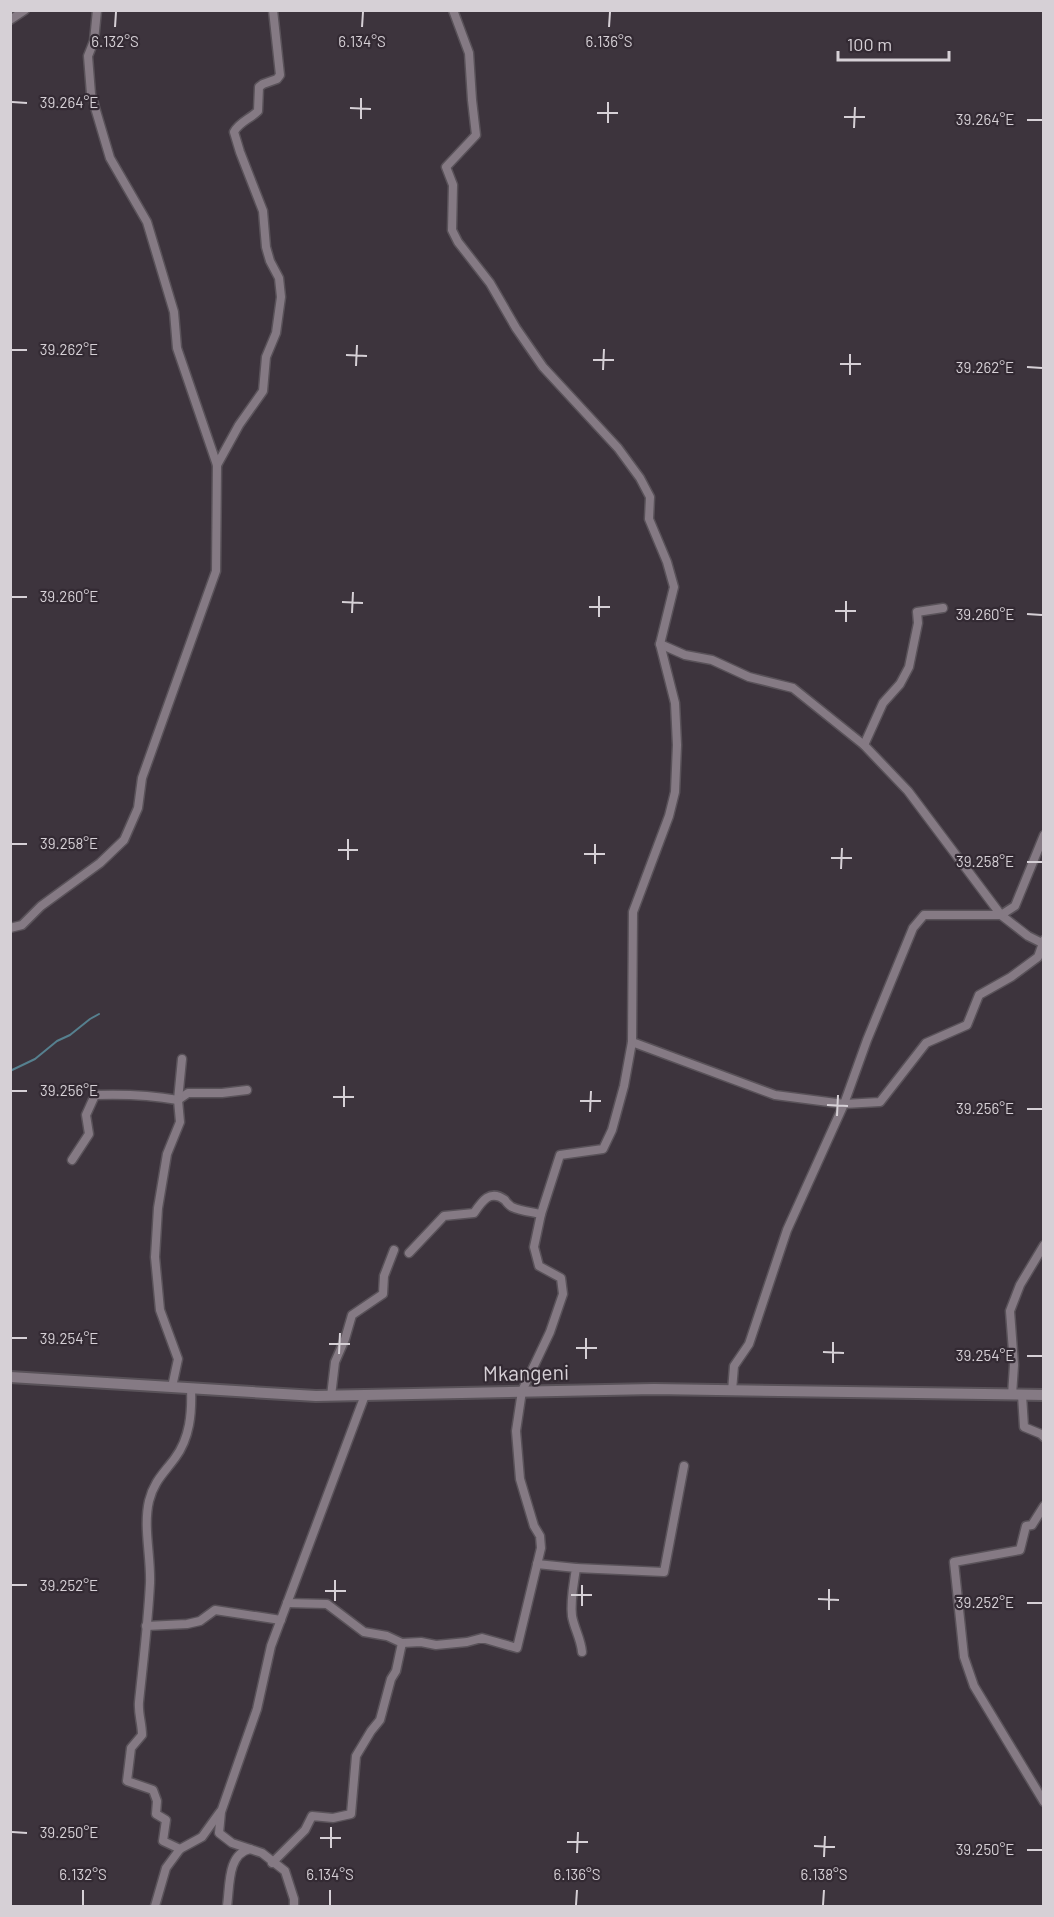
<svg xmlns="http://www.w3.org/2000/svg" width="1054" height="1917" font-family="Barlow,sans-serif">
  <rect width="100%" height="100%" fill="#3d343d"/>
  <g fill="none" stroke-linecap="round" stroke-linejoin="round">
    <path stroke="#56808f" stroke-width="2" d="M10 1071 35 1059 57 1041 70 1035 90 1019 99 1014"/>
    <defs>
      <g id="minor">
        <path d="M10 20 25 10"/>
        <path d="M217 465 239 425 263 391 266 357 276 333 281 297 279 278 270 261 266 247 263 211 240 152 234 132C239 122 250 119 258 111L259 87 263 84 277 79 280 75 273 10"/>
        <path d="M943 608 917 612 918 623 909 667 900 684 883 703 864 745 908 791 1001 915 1028 936 1044 944"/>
        <path d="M660 644 685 655 712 660 749 677 793 688 864 745"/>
        <path d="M10 928 22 925 41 906 100 863 124 840 138 808 142 778 216 571 217 465 177 348 174 312 147 222 110 158 91 94 88 56 94 41 97 10"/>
        <path d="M632 1042 775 1095 844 1104 880 1102 926 1043 967 1025 979 995 1011 977 1038 957 1044 940"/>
        <path d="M72 1160 89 1134 86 1115 95 1095C123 1094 150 1095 178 1100L188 1093H222L247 1090"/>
        <path d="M409 1253 444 1216 474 1213C482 1201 490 1189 505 1200 506 1202 510 1206 512 1207 520 1211 532 1212 541 1214"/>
        <path d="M172 1387 178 1359 160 1310 155 1257 158 1208 167 1154 180 1122 178 1100 182 1059"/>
        <path d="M732 1391 734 1366 749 1344 787 1230 844 1104 867 1040 913 928 924 915H1001L1015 906 1044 835"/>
        <path d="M1012 1395 1014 1365 1010 1311 1020 1285 1044 1245"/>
        <path d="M1022 1395 1024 1427 1041 1434 1044 1437"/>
        <path d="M331 1396 335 1362 345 1339 352 1315 383 1294 384 1276 394 1250"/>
        <path d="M1044 1506 1032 1525 1026 1526 1020 1550 954 1562 964 1657 974 1686 1044 1802"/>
        <path d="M537 1564 576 1568C574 1583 570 1600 572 1616 574 1628 581 1639 582 1652"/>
        <path d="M576 1568 664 1572 684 1466"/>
        <path d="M287 1603 327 1604 364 1632 387 1636 402 1643 421 1642 436 1645 467 1642 482 1638 517 1648 541 1548 540 1536 534 1526 520 1479 516 1431 522 1391 550 1332 563 1294 561 1278 539 1266 534 1247 541 1214 560 1155 603 1149 612 1130 624 1086 632 1042 633 912 669 816 675 792 677 745 675 703 660 644 674 587 667 562 649 519 650 497 640 478 618 448 543 367 516 328 490 283 458 242 452 230 453 185 446 167 476 135 472 100 469 53 453 10"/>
        <path d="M146 1626 187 1624 200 1621 215 1610 281 1620"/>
        <path d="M180 1849 163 1841 166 1820 156 1814 157 1801 153 1790 127 1781 131 1748 142 1735C142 1723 138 1714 139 1702 143 1663 148 1623 150 1583 151 1556 143 1527 149 1501 154 1481 164 1473 175 1458 190 1438 192 1413 191 1388"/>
        <path d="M272 1863 305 1830 312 1816 333 1818 351 1814 356 1756 371 1731 380 1720 391 1679 396 1671 402 1643"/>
        <path d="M155 1906 166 1868 180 1849 202 1837 220 1812"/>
        <path d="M227 1906C230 1887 227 1854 250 1849"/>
        <path d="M294 1906V1899L285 1871 262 1853 232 1843 219 1833 221 1812 257 1709 271 1646 365 1395"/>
      </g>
      <path id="tertiary" d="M10 1377 316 1396 654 1389 1044 1395"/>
    </defs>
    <use href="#minor" stroke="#595259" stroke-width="11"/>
    <use href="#tertiary" stroke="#595259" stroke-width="14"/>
    <use href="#minor" stroke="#857a84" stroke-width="8"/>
    <use href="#tertiary" stroke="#857a84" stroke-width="10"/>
  </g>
  <path fill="none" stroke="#d6d0d6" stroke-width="2" d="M115 27 116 12M362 27 363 12M609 27 610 12M12 102 27 103M350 108 371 109M597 113H618M844 117H865M361 119V98M1027 120H1042M608 123V102M854 128 855 107M12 350H27M346 355 367 356M593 360H614M840 364H861M356 366 357 345M1027 367 1042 368M603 370 604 349M850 375V354M12 597H27M342 602 363 603M589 607H610M835 611H856M352 613 353 592M1027 614 1042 615M599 617V596M846 622V601M12 844H27M338 850H358M584 854H605M831 858H852M348 860V839M1027 862H1042M595 864V844M841 869 842 848M12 1091H27M333 1097H354M580 1101H601M827 1105 848 1106M344 1107V1086M1027 1109H1042M590 1112 591 1091M837 1116 838 1095M12 1338H27M329 1344H350M576 1348H597M823 1352 844 1353M339 1354 340 1333M1027 1356H1042M586 1359V1338M833 1363V1342M12 1585H27M325 1591H346M571 1595H592M818 1599 839 1600M335 1601V1580M1027 1603H1042M582 1606V1585M829 1610V1589M12 1832 27 1833M320 1838H341M567 1842H588M814 1846 835 1847M331 1848V1827M1027 1850H1042M577 1853 578 1832M824 1857 825 1836M83 1905V1890M330 1905V1890M576 1905 577 1890M823 1905 824 1890"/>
  <g text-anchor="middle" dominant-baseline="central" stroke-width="4.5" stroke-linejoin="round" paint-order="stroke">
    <g font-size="21" fill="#d6d0d6" stroke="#332a33">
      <text transform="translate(526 1372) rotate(-1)">Mkangeni</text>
    </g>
  </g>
  <g font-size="15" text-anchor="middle" fill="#d6d0d6" stroke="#332a33" stroke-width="4.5" stroke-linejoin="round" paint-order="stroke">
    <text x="115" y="47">6.132°S</text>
    <text x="362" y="47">6.134°S</text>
    <text x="609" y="47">6.136°S</text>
    <text x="69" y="108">39.264°E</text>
    <text x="985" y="125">39.264°E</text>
    <text x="69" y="355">39.262°E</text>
    <text x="985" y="373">39.262°E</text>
    <text x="69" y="602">39.260°E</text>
    <text x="985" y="620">39.260°E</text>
    <text x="69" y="849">39.258°E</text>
    <text x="985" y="867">39.258°E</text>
    <text x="69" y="1096">39.256°E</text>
    <text x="985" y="1114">39.256°E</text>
    <text x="69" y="1344">39.254°E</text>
    <text x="985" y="1361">39.254°E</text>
    <text x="69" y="1591">39.252°E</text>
    <text x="985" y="1608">39.252°E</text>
    <text x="69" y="1838">39.250°E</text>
    <text x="985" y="1855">39.250°E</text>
    <text x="83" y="1880">6.132°S</text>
    <text x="330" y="1880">6.134°S</text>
    <text x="577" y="1880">6.136°S</text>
    <text x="824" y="1880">6.138°S</text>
  </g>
  <rect width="1054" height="1917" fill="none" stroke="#d6d0d6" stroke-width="24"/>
  <path d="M838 51v9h111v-9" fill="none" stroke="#d6d0d6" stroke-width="3"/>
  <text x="847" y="51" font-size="18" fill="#d6d0d6" stroke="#332a33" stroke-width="4.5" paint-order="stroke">100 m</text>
</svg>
